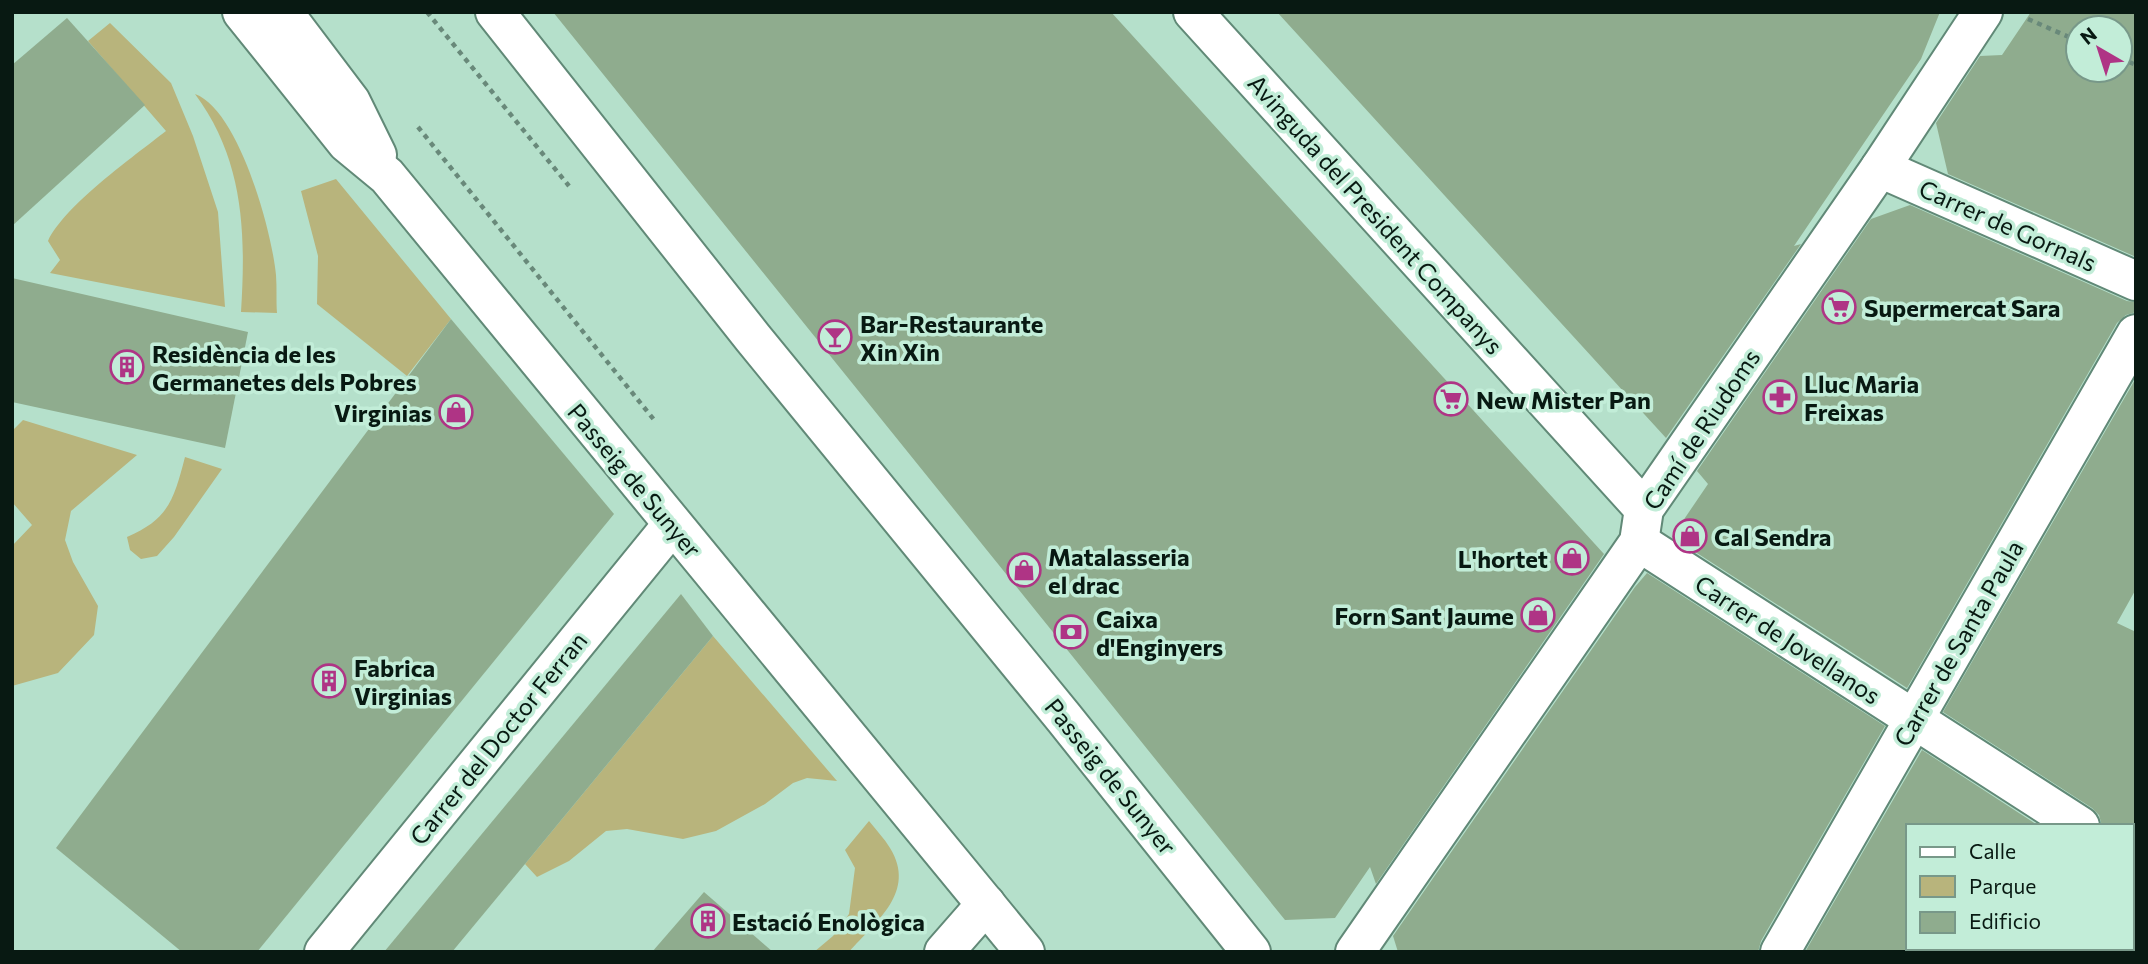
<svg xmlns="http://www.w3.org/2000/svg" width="2148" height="964" font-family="Commissioner,sans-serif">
  <rect width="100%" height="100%" fill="#b5e0cb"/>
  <g fill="#b8b47c">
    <path d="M110 23 171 83 193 136 218 212 225 307 50 273 60 260 48 241C65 205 133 157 166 131L88 41Z"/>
    <path d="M195 94C239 110 272 232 276 275 277 288 276 301 277 313L241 312C246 233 244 160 195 94Z"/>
    <path d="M336 179 451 319 407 376 317 304 318 256 301 191Z"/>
    <path d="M23 420 137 455 71 511 65 540 73 562 98 606 94 635 58 673 12 686V546L32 525 12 502V431Z"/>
    <path d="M185 457 222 469 174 537 157 556 141 559 130 550 127 537C169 519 174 499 185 457Z"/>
    <path d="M713 636 837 781 807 778 793 783 765 804 716 831 683 839 627 829 606 831 569 861 537 877 525 864Z"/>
    <path d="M869 821C876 830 884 838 890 848 917 892 876 921 849 952H814L833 936 849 914 855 868 845 850Z"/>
  </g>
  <g fill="#8fac8e" fill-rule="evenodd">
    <path d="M553 12H1111L1604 554 1376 884 1370 867 1335 918 1285 920Z"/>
    <path d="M1277 12H1940L1921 59 1794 246 1801 244 1666 438Z"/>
    <path d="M2031 12H2136V257L1948 174 1936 123 1980 56 2002 55ZM2078 28H2120V70H2078Z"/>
    <path d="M67 18 145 105 12 226V65Z"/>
    <path d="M1910 205 2127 301 2136 302V312L2126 315 2117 323 1907 688 1672 537 1708 484 1697 471 1871 219Z"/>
    <path d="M12 278 248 332 225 448 12 402Z"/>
    <path d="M451 319 614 514 257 952H182L56 848Z"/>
    <path d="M2136 378V589L2117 623 2136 632V826H2102L2099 815 2092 808 1943 712Z"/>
    <path d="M1647 573 1885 726 1761 941 1758 952H1398L1393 936 1635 587Z"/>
    <path d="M681 594 713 636 525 864 452 952H384Z"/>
    <path d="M1922 750 2039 826H1908V952H1805Z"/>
    <path d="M704 892 773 952H652Z"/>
  </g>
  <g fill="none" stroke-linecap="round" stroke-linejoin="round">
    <defs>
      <g id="minor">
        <path d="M242 12 347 143 387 176 1025 952"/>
        <path d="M283 12 351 102 377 155"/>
        <path d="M495 12 753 338 1064 718 1251 952"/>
        <path d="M1193 12 1644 509"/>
        <path d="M1880 168 2136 281"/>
        <path d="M1639 542 2080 826"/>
        <path d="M2132 859 2136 861"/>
        <path d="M324 952 672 525"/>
        <path d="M944 952 986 904"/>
        <path d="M1355 952 1639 542 1644 509 1880 168 1983 12"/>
        <path d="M1780 952 2136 334"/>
      </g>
    </defs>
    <use href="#minor" stroke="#618977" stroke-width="42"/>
    <g stroke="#69897a" stroke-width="4.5" stroke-dasharray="5 5" stroke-linecap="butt">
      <path d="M427 12 569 186"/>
      <path d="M2028 19 2078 41"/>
      <path d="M2120 58 2136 65"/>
      <path d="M418 127 655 421"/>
    </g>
    <use href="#minor" stroke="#fff" stroke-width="38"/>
  </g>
  <defs>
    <symbol id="supermarket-ring" viewBox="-11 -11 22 22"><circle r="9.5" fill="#c2edd8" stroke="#af3485" stroke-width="1.5"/><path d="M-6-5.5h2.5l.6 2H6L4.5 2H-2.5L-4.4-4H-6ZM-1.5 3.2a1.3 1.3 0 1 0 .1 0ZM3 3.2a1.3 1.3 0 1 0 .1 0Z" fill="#af3485"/></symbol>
    <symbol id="bar-ring" viewBox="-11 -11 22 22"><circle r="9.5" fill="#c2edd8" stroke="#af3485" stroke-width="1.5"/><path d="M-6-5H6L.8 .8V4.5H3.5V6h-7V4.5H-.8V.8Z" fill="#af3485"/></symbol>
    <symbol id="building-ring" viewBox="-11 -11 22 22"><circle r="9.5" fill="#c2edd8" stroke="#af3485" stroke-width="1.5"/><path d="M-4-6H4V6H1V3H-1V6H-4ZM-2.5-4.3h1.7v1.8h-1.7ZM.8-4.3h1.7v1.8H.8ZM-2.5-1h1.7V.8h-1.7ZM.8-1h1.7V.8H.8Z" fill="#af3485"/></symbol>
    <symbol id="pharmacy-ring" viewBox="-11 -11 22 22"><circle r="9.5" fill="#c2edd8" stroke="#af3485" stroke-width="1.5"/><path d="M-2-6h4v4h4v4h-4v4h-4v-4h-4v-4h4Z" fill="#af3485"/></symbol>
    <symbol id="shop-ring" viewBox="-11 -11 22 22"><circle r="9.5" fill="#c2edd8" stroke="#af3485" stroke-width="1.5"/><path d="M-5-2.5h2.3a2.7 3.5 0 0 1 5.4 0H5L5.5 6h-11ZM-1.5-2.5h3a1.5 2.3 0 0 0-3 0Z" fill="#af3485"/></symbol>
    <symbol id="bank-ring" viewBox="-11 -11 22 22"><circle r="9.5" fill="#c2edd8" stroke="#af3485" stroke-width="1.5"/><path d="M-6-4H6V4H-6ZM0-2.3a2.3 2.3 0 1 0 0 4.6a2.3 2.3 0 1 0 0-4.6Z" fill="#af3485"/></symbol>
  </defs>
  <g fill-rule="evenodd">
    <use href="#supermarket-ring" x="1820" y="288" width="38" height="38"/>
    <use href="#bar-ring" x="816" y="318" width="38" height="38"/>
    <use href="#building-ring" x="108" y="348" width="38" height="38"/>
    <use href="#pharmacy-ring" x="1761" y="378" width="38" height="38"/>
    <use href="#supermarket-ring" x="1432" y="380" width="38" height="38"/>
    <use href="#shop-ring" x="437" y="393" width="38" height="38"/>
    <use href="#shop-ring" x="1671" y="517" width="38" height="38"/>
    <use href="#shop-ring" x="1553" y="539" width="38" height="38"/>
    <use href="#shop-ring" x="1005" y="551" width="38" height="38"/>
    <use href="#shop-ring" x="1519" y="596" width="38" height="38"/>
    <use href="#bank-ring" x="1052" y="613" width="38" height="38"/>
    <use href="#building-ring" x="310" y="662" width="38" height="38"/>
    <use href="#building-ring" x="689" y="902" width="38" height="38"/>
  </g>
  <g text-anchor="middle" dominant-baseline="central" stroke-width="7" stroke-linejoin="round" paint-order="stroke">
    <g font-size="24" fill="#081912" stroke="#c2edd8">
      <text transform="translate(1376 214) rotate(48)">Avinguda del President Companys</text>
      <text transform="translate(2008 225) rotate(24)">Carrer de Gornals</text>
      <text transform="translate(1701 429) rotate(-56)">Camí de Riudoms</text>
      <text transform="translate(635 480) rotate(50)">Passeig de Sunyer</text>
      <text transform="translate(1788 639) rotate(33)">Carrer de Jovellanos</text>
      <text transform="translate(1958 643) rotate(-60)">Carrer de Santa Paula</text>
      <text transform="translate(498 738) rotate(-51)">Carrer del Doctor Ferran</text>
      <text transform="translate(1111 776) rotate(51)">Passeig de Sunyer</text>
    </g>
    <g font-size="24" font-weight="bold" fill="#081912" stroke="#c2edd8" text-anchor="start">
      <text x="1864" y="307">Supermercat Sara</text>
      <text x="860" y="323">Bar-Restaurante<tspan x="860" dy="28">Xin Xin</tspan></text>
      <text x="152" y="353">Residència de les<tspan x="152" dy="28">Germanetes dels Pobres</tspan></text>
      <text x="1804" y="383">Lluc Maria<tspan x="1804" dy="28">Freixas</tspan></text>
      <text x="1476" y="399">New Mister Pan</text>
      <text x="432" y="412" text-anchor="end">Virginias</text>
      <text x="1714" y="536">Cal Sendra</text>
      <text x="1048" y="556">Matalasseria<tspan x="1048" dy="28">el drac</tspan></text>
      <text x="1548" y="558" text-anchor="end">L'hortet</text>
      <text x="1514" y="615" text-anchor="end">Forn Sant Jaume</text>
      <text x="1096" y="618">Caixa<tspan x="1096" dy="28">d'Enginyers</tspan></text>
      <text x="354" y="667">Fabrica<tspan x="354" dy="28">Virginias</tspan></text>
      <text x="732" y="921">Estació Enològica</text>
    </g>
  </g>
  <rect width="2148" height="964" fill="none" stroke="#081912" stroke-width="28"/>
  <rect x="1906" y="824" width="228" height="126" fill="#c2edd8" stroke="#789889" stroke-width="2"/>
  <rect x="1920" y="847" width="35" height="10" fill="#ffffff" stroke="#789889" stroke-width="2"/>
  <text x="1969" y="859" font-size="21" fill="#081912">Calle</text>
  <rect x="1920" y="876" width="35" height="21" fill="#b8b47c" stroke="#789889" stroke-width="2"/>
  <text x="1969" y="894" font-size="21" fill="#081912">Parque</text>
  <rect x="1920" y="912" width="35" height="21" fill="#8fac8e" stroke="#789889" stroke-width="2"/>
  <text x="1969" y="929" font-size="21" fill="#081912">Edificio</text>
  <g transform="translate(2099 49) rotate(321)"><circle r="33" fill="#c2edd8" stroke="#789889" stroke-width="2"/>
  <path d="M0-5L12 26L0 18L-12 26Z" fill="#af3485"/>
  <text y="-10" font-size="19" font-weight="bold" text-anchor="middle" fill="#081912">N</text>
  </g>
</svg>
